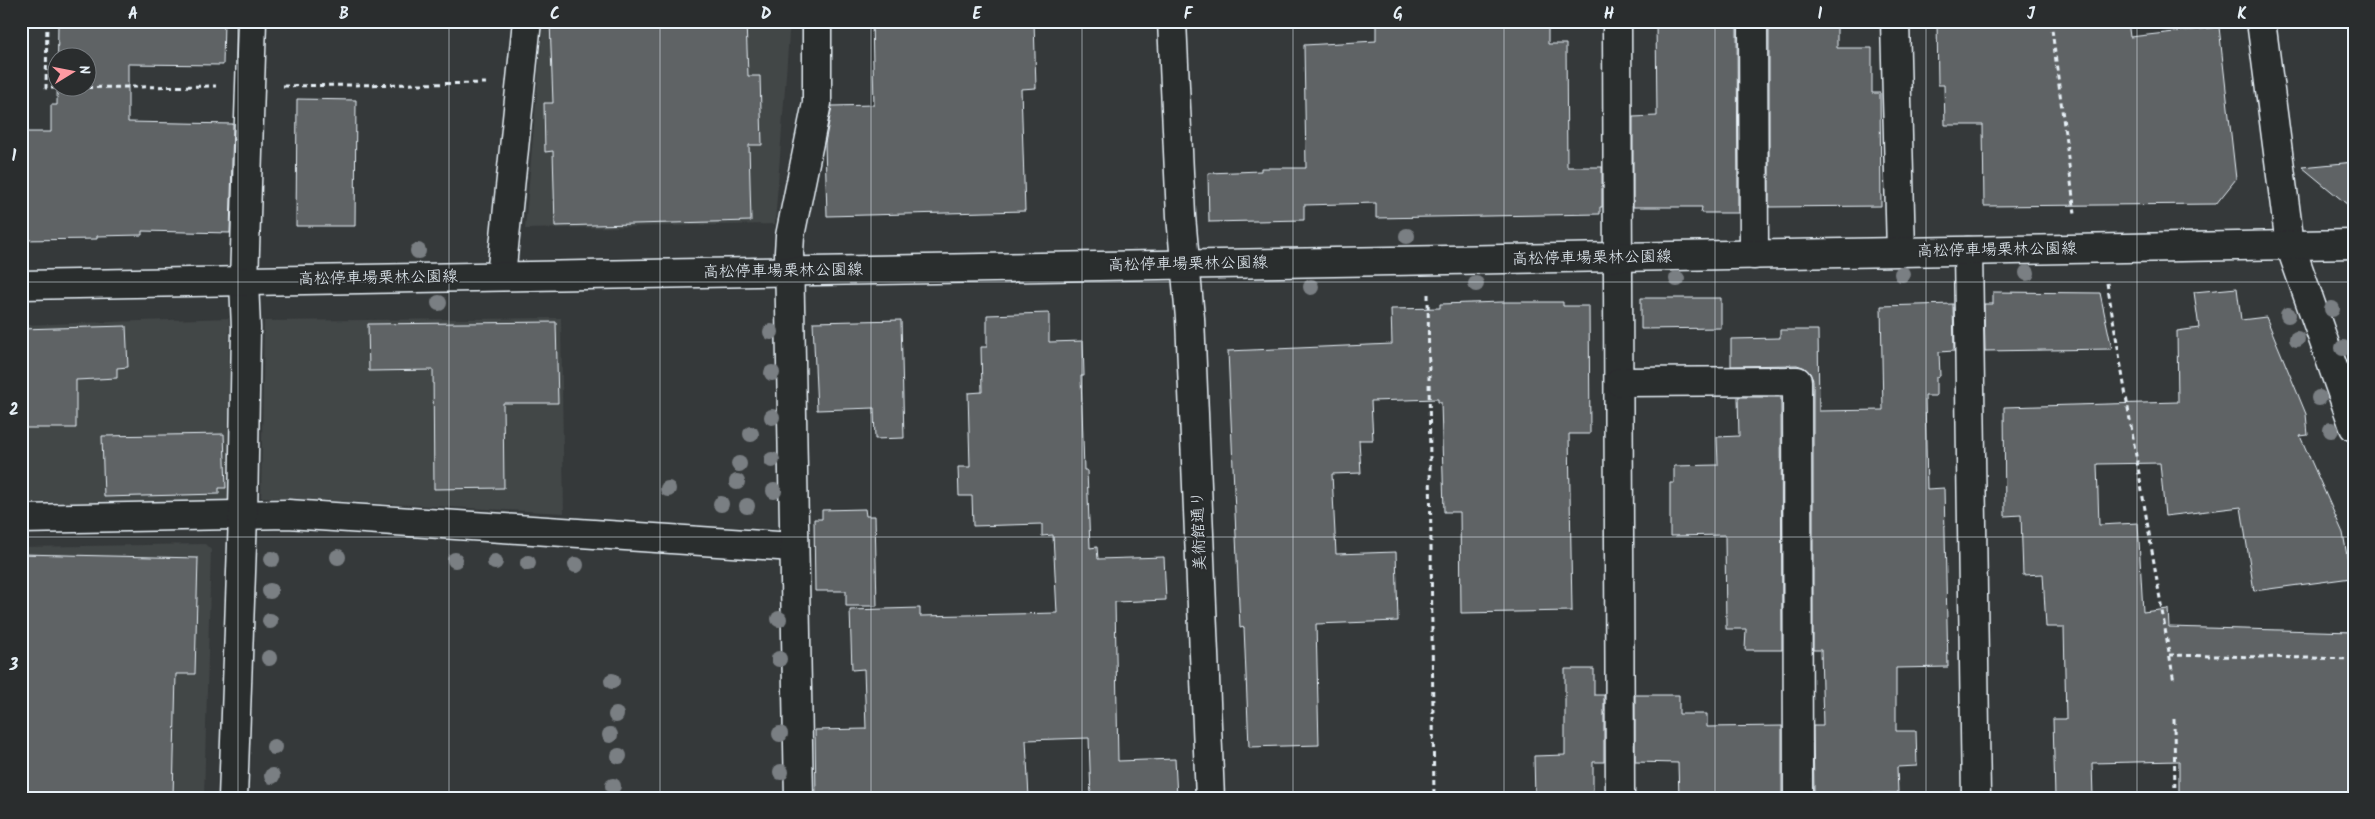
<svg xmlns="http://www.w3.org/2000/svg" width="2375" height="819" font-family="Kalam,'Klee One',sans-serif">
  <rect width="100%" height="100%" fill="#35393a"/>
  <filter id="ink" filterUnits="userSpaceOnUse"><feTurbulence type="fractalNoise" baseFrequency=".02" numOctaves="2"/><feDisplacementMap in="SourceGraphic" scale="10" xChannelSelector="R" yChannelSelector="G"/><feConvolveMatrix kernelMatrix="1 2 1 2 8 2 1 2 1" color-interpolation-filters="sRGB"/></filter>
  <g filter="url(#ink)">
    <g fill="#424647">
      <path d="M543 21H790L775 224 525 229Z"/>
      <path d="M229 318 231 500 21 503V325Z"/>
      <path d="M561 318 564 513 261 497 264 321Z"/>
      <path d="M205 544 211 550 204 798H21V547Z"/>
    </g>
    <g fill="#5f6365" stroke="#e8f1f8" fill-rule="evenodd">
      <path d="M58 21H224L223 65 128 64V122L233 124 230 233 142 231V235L97 236V239L21 240V132H51V105H57ZM58 58H88V88H58Z"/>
      <path d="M550 21H746L748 76H760L762 145H749L751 221 555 226 553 151 545 152 544 103H553Z"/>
      <path d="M872 21H1034L1036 88 1021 89 1025 211 827 216 825 143 832 106 874 105Z"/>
      <path d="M1376 21H1548V44H1566L1567 167H1602V207H1600V214L1376 218V203L1304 205V220L1209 222 1208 173 1261 171V168H1306L1304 45 1376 41Z"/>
      <path d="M1656 21H1737L1738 213H1701L1702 207H1633V117L1657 116Z"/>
      <path d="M1769 21H1837V48H1872V93H1880L1881 206 1769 207Z"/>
      <path d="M1937 21H2026V25L2062 21H2128L2130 37 2219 27 2236 179 2216 204 1984 206 1983 125H1945L1944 85H1938Z"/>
      <path d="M297 99 356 100 355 226H296Z"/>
      <path d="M2354 162V210L2302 167Z"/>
      <path d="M2237 288 2241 320 2266 317 2306 414 2308 435 2300 436 2343 533 2351 578 2254 591 2241 507 2165 516 2160 463 2097 464 2099 525 2138 523 2143 612 2168 609 2169 627 2354 632V798H2179V761L2092 763 2093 798H2055L2053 719H2066L2064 627H2046L2043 574 2023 575 2021 515 2005 516 2004 407 2178 402 2177 331 2199 328 2194 292Z"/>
      <path d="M1993 292 2100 293 2112 349 1985 351 1984 304H1993Z"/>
      <path d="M1641 298H1721V328L1641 329Z"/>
      <path d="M1502 302H1563V306H1589L1590 434H1569L1572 611 1461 613 1460 512H1444L1441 402H1438V399L1371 401 1373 440H1359L1361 473 1332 474 1336 554 1396 552 1398 621 1316 624 1319 745 1249 747 1244 627 1240 628 1228 351 1392 344 1391 309 1440 308V304Z"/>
      <path d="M1953 304 1954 351 1939 352 1940 376 1936 377V396H1925L1927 489 1944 488 1948 667 1896 668V731H1916L1917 766 1897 767 1898 793 1814 794 1813 726H1823L1821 650H1813V380L1810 373 1805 368 1797 365 1731 366V339L1780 338V330H1818L1819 411 1883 410 1881 306Z"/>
      <path d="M1049 313V342L1083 341 1084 376H1081L1084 470H1087L1090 548 1097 547 1098 559 1164 557 1166 600 1115 602 1118 761 1175 759 1177 798H1091L1089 738 1026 740 1029 798H816L815 730 866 729 864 669 852 670 850 610 920 608V616L1057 613 1053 535 1042 536V524L973 526 972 496H959L958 467H970L968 393 982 392 981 347H987V315Z"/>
      <path d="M901 320 904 438 875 439 874 408 817 410 813 322Z"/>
      <path d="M556 322 558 403H503L504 488 434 489 433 370 369 371 368 324Z"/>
      <path d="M126 326 128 367 117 368V378L76 380V428H21V329Z"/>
      <path d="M1738 397H1781L1782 650H1745L1746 629H1726L1725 535 1670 536V483H1674V466L1718 465 1717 437 1739 436Z"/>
      <path d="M224 434 226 488H219V494L104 497 102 436Z"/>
      <path d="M865 509 866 516H875L877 606H846V591H815L814 519H822V510Z"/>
      <path d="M21 554 198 558 195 674H176L173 798H21Z"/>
      <path d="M1565 669H1594V695H1604V762H1593V798H1535L1534 756 1565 755Z"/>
      <path d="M1635 695H1679V714H1707V727L1782 726V794H1780V798H1679L1678 763 1635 762Z"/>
    </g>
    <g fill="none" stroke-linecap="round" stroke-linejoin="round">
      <defs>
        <g id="minor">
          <path d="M1172 21 1181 216 1190 318 1210 798"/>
          <path d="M1617 21 1620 798"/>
          <path d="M1753 21 1754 255"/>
          <path d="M1895 21 1901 252"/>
          <path d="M2261 21 2290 245 2354 427"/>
          <path d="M1968 251 1976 798"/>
          <path d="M501 276 527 21"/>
          <path d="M1620 382 1797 381 1798 798"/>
          <path d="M21 519 288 514 793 547"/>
          <path d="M233 798 243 516 246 328 244 282 252 21"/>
          <path d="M799 798 789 252 790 236 817 103V21"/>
        </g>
        <path id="major" d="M21 285 2354 244"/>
      </defs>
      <use href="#minor" stroke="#e8f1f8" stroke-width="31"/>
      <use href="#major" stroke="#e8f1f8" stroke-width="31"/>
      <g stroke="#e8f1f8" stroke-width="3" stroke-dasharray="5 4" stroke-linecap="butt">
        <path d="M47 21 46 88 216 86"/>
        <path d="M2051 21 2075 214"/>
        <path d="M283 86 486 83"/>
        <path d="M2107 283 2174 682"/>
        <path d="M1428 294 1434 798"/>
        <path d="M2169 655 2354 659"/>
        <path d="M2174 719 2175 798"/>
      </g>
      <use href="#minor" stroke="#2a2d2e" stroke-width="28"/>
      <use href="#major" stroke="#2a2d2e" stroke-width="28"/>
    </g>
    <g fill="#7a7f83">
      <circle cx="1407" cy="236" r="8"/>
      <circle cx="418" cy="251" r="8"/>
      <circle cx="2027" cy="273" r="8"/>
      <circle cx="1902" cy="274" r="8"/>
      <circle cx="1677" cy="279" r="8"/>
      <circle cx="1476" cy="284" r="8"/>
      <circle cx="1311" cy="287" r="8"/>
      <circle cx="439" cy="303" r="8"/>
      <circle cx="2332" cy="309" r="8"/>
      <circle cx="2288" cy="315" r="8"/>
      <circle cx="771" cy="332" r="8"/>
      <circle cx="2297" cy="339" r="8"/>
      <circle cx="2343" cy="348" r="8"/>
      <circle cx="772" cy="373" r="8"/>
      <circle cx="2319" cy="398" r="8"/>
      <circle cx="772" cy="417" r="8"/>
      <circle cx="2331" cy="430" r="8"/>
      <circle cx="751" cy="434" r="8"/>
      <circle cx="772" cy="460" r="8"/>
      <circle cx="739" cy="464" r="8"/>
      <circle cx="737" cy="482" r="8"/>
      <circle cx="668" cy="489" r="8"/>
      <circle cx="774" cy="491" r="8"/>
      <circle cx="721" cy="504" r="8"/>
      <circle cx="747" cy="506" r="8"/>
      <circle cx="338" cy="557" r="8"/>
      <circle cx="272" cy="559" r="8"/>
      <circle cx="455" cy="560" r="8"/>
      <circle cx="495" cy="562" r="8"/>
      <circle cx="528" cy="563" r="8"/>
      <circle cx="576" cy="565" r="8"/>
      <circle cx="270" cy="591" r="8"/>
      <circle cx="779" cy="619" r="8"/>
      <circle cx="270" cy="621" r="8"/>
      <circle cx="269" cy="658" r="8"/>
      <circle cx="779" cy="659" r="8"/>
      <circle cx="612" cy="681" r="8"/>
      <circle cx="616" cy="715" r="8"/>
      <circle cx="780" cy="734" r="8"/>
      <circle cx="610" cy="735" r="8"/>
      <circle cx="274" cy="747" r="8"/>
      <circle cx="619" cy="756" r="8"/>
      <circle cx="781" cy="772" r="8"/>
      <circle cx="272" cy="776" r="8"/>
      <circle cx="613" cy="786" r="8"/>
    </g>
  </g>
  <path fill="none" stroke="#e8f1f8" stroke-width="1" stroke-opacity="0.55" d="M238 21V798M449 21V798M660 21V798M871 21V798M1082 21V798M1293 21V798M1504 21V798M1715 21V798M1926 21V798M2137 21V798M21 282H2354M21 537H2354"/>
  <g text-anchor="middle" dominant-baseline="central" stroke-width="4" stroke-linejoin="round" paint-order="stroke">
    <g font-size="16" fill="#e8f1f8" stroke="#2a2d2e">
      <text transform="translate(1997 250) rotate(-1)">高松停車場栗林公園線</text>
      <text transform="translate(1592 258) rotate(-1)">高松停車場栗林公園線</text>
      <text transform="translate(1188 264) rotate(-1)">高松停車場栗林公園線</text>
      <text transform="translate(783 271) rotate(-1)">高松停車場栗林公園線</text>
      <text transform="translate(378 278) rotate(-1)">高松停車場栗林公園線</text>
      <text transform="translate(1199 531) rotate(-92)">美術館通り</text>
    </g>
  </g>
  <rect width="2375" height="819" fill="none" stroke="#2a2d2e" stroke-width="55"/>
  <g transform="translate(72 72) rotate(80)"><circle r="24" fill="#2a2d2e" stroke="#767b7f"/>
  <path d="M0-4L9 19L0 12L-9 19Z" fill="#ff9aa2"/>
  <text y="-8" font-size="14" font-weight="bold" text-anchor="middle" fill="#e8f1f8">N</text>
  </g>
  <rect x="28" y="28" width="2320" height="764" fill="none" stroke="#e8f1f8" stroke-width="2"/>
  <g font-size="16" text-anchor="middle" font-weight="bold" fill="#e8f1f8">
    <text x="133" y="19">A</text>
    <text x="344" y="19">B</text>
    <text x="555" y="19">C</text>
    <text x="766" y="19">D</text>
    <text x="977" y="19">E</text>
    <text x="1188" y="19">F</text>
    <text x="1398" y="19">G</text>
    <text x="1609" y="19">H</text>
    <text x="1820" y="19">I</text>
    <text x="2031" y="19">J</text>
    <text x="2242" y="19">K</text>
    <text x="14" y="161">1</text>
    <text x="14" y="415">2</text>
    <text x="14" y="670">3</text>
  </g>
</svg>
